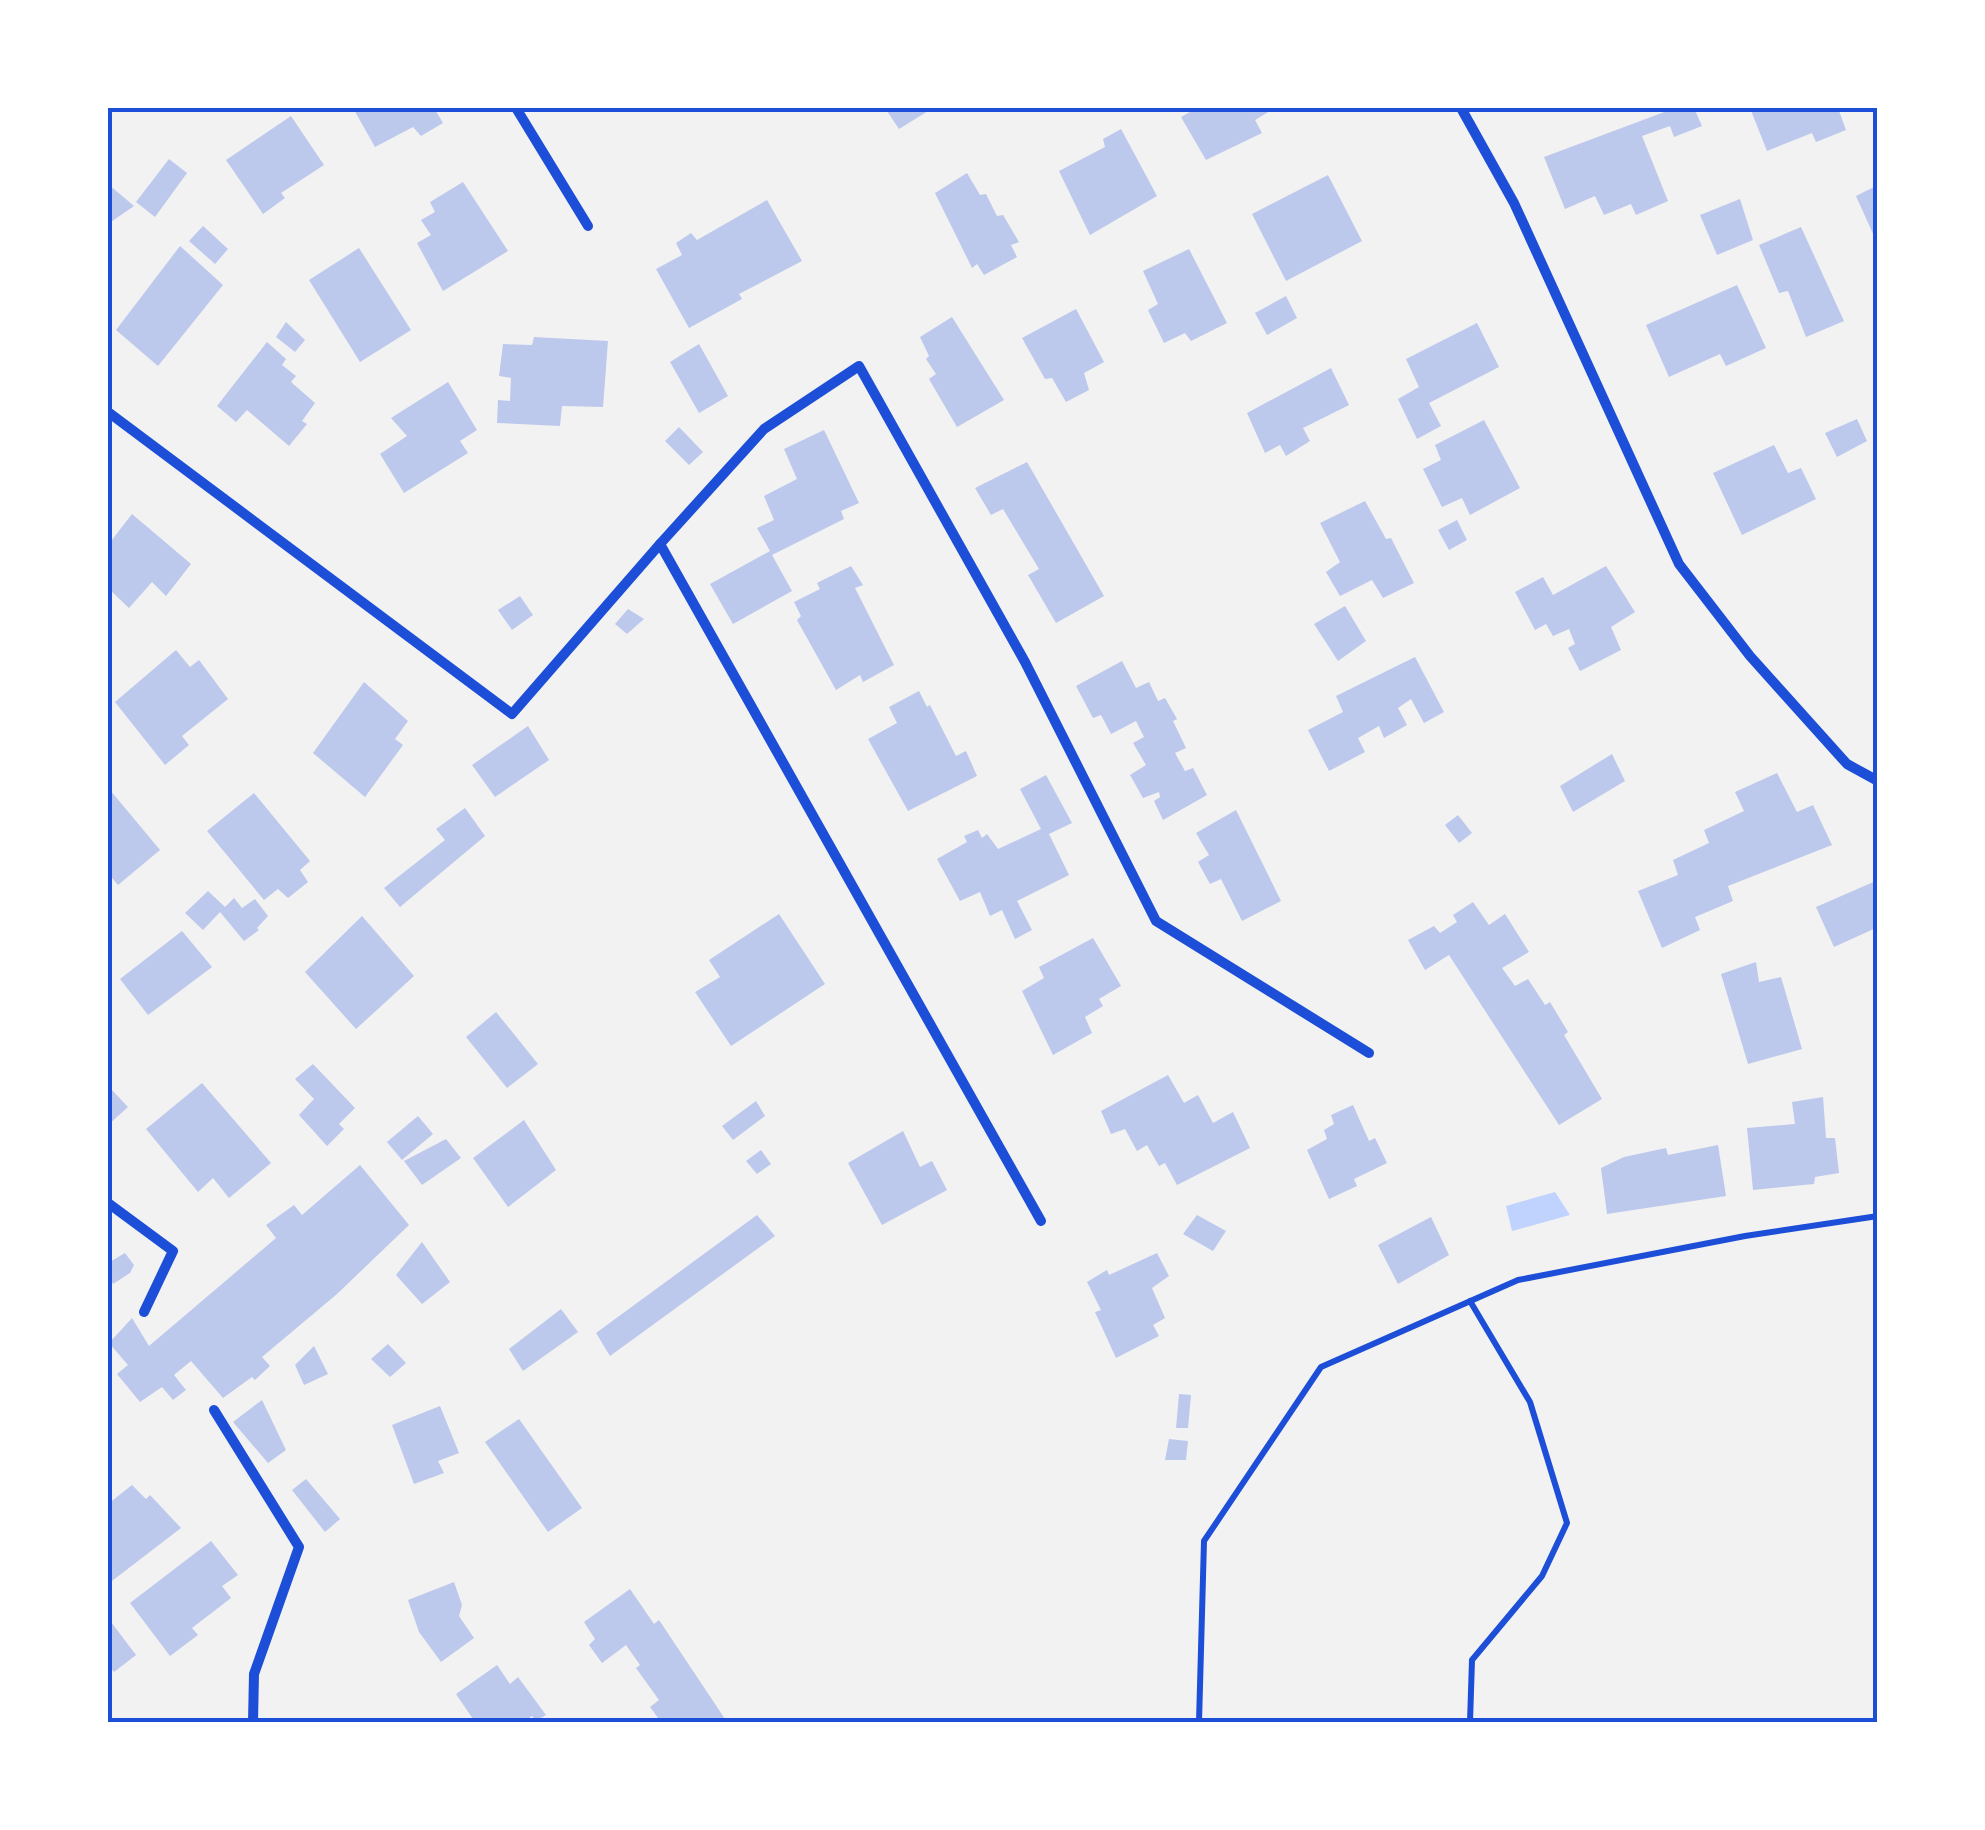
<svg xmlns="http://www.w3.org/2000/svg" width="1985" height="1830" font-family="Manrope,sans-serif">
  <rect width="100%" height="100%" fill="#f2f2f2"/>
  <path fill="#bfd3fe" d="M1555 1192 1570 1215 1512 1231 1506 1206Z"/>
  <g fill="#bdc9ec">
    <path d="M353 108H434L443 123 421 136 413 127 375 147Z"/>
    <path d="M885 108H933L899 129Z"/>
    <path d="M1197 108H1275L1255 120 1262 133 1206 160 1181 117Z"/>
    <path d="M1675 108H1694L1702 126 1674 137 1670 126 1642 136 1668 201 1636 215 1631 204 1604 215 1595 196 1565 209 1544 157Z"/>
    <path d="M1750 108H1838L1846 130 1816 142 1812 133 1767 151Z"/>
    <path d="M291 116 324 165 281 193 285 198 263 214 226 160Z"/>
    <path d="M1121 129 1157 196 1090 235 1059 171 1105 147 1103 139Z"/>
    <path d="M169 159 187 173 155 217 136 202Z"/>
    <path d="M967 173 980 195 986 194 997 216 1003 215 1019 242 1011 245 1017 257 984 275 977 264 972 268 935 193Z"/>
    <path d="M1328 175 1362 241 1286 281 1252 214Z"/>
    <path d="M463 182 508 251 443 291 417 243 431 235 421 220 435 212 430 202Z"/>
    <path d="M108 184 134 206 108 224Z"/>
    <path d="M1878 185V245L1856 196Z"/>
    <path d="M1740 199 1753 240 1717 255 1700 215Z"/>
    <path d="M767 200 802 261 739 294 742 299 689 328 656 269 682 255 676 243 691 233 697 240Z"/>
    <path d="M203 226 228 249 215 264 189 241Z"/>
    <path d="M1801 227 1844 321 1806 337 1788 291 1779 293 1759 245Z"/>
    <path d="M180 246 223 285 158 366 116 330Z"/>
    <path d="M359 248 411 330 360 362 309 280Z"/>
    <path d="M1189 249 1227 323 1191 341 1185 333 1164 343 1148 310 1158 304 1143 271Z"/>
    <path d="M1737 285 1766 348 1726 366 1720 354 1669 377 1646 325Z"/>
    <path d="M1286 296 1297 318 1267 335 1255 313Z"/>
    <path d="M1076 309 1104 362 1084 373 1089 390 1066 402 1052 378 1045 379 1022 338Z"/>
    <path d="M952 317 1004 400 957 427 929 379 936 374 926 359 929 356 920 337Z"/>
    <path d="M286 322 305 340 295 352 276 337Z"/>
    <path d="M1477 323 1499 367 1429 403 1441 426 1417 439 1398 399 1419 387 1406 359Z"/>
    <path d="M534 337 608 341 603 407 562 406 560 426 497 423 498 400 510 401 511 378 499 376 503 344 532 345Z"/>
    <path d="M267 342 286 359 282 365 296 376 291 382 315 403 302 421 307 424 289 446 247 410 236 422 217 406Z"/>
    <path d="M699 344 728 396 699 413 670 362Z"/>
    <path d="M1331 368 1349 405 1303 428 1310 441 1286 456 1280 445 1265 453 1247 413Z"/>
    <path d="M448 382 477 430 460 441 468 453 404 493 380 454 407 436 391 418Z"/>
    <path d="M1857 419 1867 441 1837 457 1825 433Z"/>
    <path d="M1484 420 1520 488 1470 515 1462 498 1442 507 1423 469 1441 460 1435 445Z"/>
    <path d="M679 427 703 452 689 465 665 441Z"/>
    <path d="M824 430 859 503 841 511 844 519 772 555 792 591 733 624 710 584 770 551 757 528 774 520 764 496 797 479 784 449Z"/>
    <path d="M1774 445 1788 473 1801 468 1816 499 1742 535 1713 473Z"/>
    <path d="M1027 462 1104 596 1056 623 1028 575 1039 569 1003 509 991 515 975 488Z"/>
    <path d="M1365 501 1386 539 1391 538 1414 583 1383 598 1372 580 1340 596 1326 572 1340 562 1320 523Z"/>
    <path d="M132 514 191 564 166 596 152 582 129 608 108 588V545Z"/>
    <path d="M1457 520 1467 540 1449 550 1438 530Z"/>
    <path d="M851 566 863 585 855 588 894 665 863 682 860 675 836 690 797 620 801 616 794 602 820 589 817 583Z"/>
    <path d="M1606 566 1635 612 1611 627 1621 650 1580 671 1568 648 1575 644 1569 629 1553 636 1546 624 1535 630 1515 592 1543 577 1553 595Z"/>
    <path d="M520 596 533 615 512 630 498 610Z"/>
    <path d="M1345 606 1366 641 1338 661 1314 624Z"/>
    <path d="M628 609 644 619 627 634 615 624Z"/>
    <path d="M176 650 190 667 199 660 228 699 182 736 189 745 165 765 115 702Z"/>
    <path d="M1415 657 1444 712 1424 723 1411 699 1398 708 1407 725 1384 738 1379 726 1358 738 1365 752 1329 771 1308 730 1343 712 1336 696Z"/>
    <path d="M1122 661 1136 688 1149 682 1158 701 1165 698 1177 719 1173 721 1186 748 1175 753 1185 771 1193 768 1207 795 1163 820 1154 801 1160 797 1159 792 1143 798 1130 775 1146 765 1133 743 1144 737 1136 721 1111 734 1101 715 1093 718 1076 686Z"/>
    <path d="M364 682 408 721 395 739 403 745 365 797 313 753Z"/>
    <path d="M919 691 927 707 930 705 956 756 966 751 977 776 908 811 868 739 897 723 889 707Z"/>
    <path d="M528 726 549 760 495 797 472 765Z"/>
    <path d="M1612 754 1625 781 1573 812 1560 786Z"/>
    <path d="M1777 773 1797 812 1813 805 1832 845 1728 886 1733 901 1695 917 1700 930 1662 948 1638 891 1678 875 1673 860 1709 843 1704 830 1744 811 1735 792Z"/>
    <path d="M1046 775 1072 823 1049 834 1069 875 1017 901 1032 930 1015 939 1002 910 990 916 980 892 960 901 937 859 967 842 964 836 978 830 982 838 987 834 998 849 1041 829 1020 789Z"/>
    <path d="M110 790 160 850 118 885 108 873Z"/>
    <path d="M254 793 310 861 300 870 308 882 288 898 278 889 264 900 207 831Z"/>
    <path d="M465 808 485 836 400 907 384 888 445 840 436 829Z"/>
    <path d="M1236 810 1281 901 1242 921 1221 879 1210 884 1198 862 1209 855 1196 833Z"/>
    <path d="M1458 815 1472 833 1459 843 1445 825Z"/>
    <path d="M1878 880V927L1834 947 1816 907Z"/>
    <path d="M208 891 225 907 234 898 242 908 255 899 268 916 257 928 259 930 244 941 220 912 203 930 185 913Z"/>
    <path d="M1473 902 1489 925 1505 914 1529 952 1502 968 1515 986 1528 979 1545 1005 1550 1002 1568 1032 1564 1035 1602 1099 1559 1125 1449 955 1425 970 1408 940 1434 926 1440 933 1457 922 1453 915Z"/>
    <path d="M779 914 825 984 731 1046 695 992 720 977 709 960Z"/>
    <path d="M362 916 414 976 356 1029 305 972Z"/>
    <path d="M182 931 212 967 148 1015 120 979Z"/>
    <path d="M1093 938 1121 986 1099 999 1103 1006 1085 1017 1092 1033 1053 1055 1022 991 1044 978 1039 967Z"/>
    <path d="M1756 962 1759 982 1781 977 1802 1049 1748 1064 1721 974Z"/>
    <path d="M496 1012 538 1064 507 1088 466 1037Z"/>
    <path d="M313 1064 355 1108 339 1124 344 1129 327 1146 299 1115 314 1099 295 1079Z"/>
    <path d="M1168 1075 1184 1103 1198 1095 1213 1123 1233 1112 1250 1148 1177 1185 1165 1163 1159 1166 1147 1145 1137 1151 1125 1129 1111 1134 1101 1111Z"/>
    <path d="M202 1083 271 1163 229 1198 213 1178 198 1192 146 1129Z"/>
    <path d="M110 1088 128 1107 108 1125V1090Z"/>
    <path d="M1823 1097 1826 1138H1835L1839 1173 1815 1177 1814 1184 1753 1190 1747 1128 1795 1124 1792 1102Z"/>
    <path d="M756 1101 765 1116 733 1140 722 1126Z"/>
    <path d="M1353 1105 1369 1141 1375 1138 1387 1163 1354 1179 1357 1186 1329 1199 1307 1150 1327 1139 1324 1130 1334 1124 1331 1115Z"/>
    <path d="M418 1116 433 1134 402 1160 387 1142Z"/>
    <path d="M524 1120 556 1170 508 1207 473 1158Z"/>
    <path d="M903 1131 920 1167 932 1161 947 1190 882 1225 848 1163Z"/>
    <path d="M446 1139 461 1158 422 1185 404 1161Z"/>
    <path d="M1718 1145 1726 1196 1607 1214 1601 1168 1624 1157 1666 1148 1668 1155Z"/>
    <path d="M761 1150 771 1164 757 1174 746 1161Z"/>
    <path d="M360 1165 409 1225 337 1294 262 1357 270 1366 255 1380 252 1377 223 1398 191 1361 174 1375 186 1390 173 1400 162 1387 140 1402 117 1374 128 1365 109 1343 132 1318 149 1346 276 1238 266 1225 294 1205 302 1215Z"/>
    <path d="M757 1215 775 1236 610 1356 596 1333Z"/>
    <path d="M1197 1215 1226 1231 1213 1251 1183 1234Z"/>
    <path d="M1431 1217 1449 1255 1398 1284 1378 1245Z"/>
    <path d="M422 1242 450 1282 422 1304 396 1275Z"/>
    <path d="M125 1253 134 1265 130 1273 113 1284 108 1274V1263Z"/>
    <path d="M1157 1253 1169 1276 1152 1288 1165 1318 1153 1325 1159 1336 1116 1358 1095 1312 1101 1310 1087 1282 1107 1270 1109 1275Z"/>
    <path d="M561 1309 578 1332 523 1371 509 1349Z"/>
    <path d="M388 1344 406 1363 390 1377 371 1359Z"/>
    <path d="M314 1346 328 1374 304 1385 295 1365Z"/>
    <path d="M1179 1394 1191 1395 1188 1428H1176Z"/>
    <path d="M262 1400 286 1450 268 1463 233 1422Z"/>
    <path d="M440 1406 459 1453 438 1461 444 1473 414 1484 392 1425Z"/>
    <path d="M519 1419 582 1508 548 1532 485 1442Z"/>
    <path d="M1169 1439 1188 1441 1186 1460H1165Z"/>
    <path d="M306 1479 340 1519 325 1532 292 1490Z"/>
    <path d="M132 1485 146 1499 150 1495 181 1528 108 1584V1504Z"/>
    <path d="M211 1541 238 1575 222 1586 231 1598 192 1628 198 1635 170 1656 130 1603Z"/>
    <path d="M454 1582 462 1605 459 1616 474 1638 441 1662 419 1632 408 1600Z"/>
    <path d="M630 1589 654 1624 659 1620 727 1722H661L650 1707 659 1700 636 1668 640 1665 626 1645 602 1663 589 1645 595 1639 584 1622Z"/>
    <path d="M108 1618 136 1655 114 1672 108 1665Z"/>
    <path d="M497 1665 510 1684 518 1677 546 1715 536 1721 532 1716 523 1722H475L456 1694Z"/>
  </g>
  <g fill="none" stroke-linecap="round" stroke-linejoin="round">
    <g stroke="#1d4ed8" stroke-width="6">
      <path d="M1470 1301 1530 1402 1567 1523 1542 1576 1472 1660 1470 1722"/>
      <path d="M1199 1722 1204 1541 1321 1367 1518 1280 1745 1236 1878 1216"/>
    </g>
    <g stroke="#1d4ed8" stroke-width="10">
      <path d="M516 108 588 226"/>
      <path d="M1461 108 1514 203 1679 564 1750 656 1847 764 1878 781"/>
      <path d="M108 412 512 714 660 544 1041 1221"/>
      <path d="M660 544 764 429 859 366 1025 662 1156 921 1369 1053"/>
      <path d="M108 1203 173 1251 144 1312"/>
      <path d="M214 1410 299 1547 254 1674 253 1722"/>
    </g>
  </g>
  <rect width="1985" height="1830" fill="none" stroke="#ffffff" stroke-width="220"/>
  <rect x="110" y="110" width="1765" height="1610" fill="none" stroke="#1d4ed8" stroke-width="4"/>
</svg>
